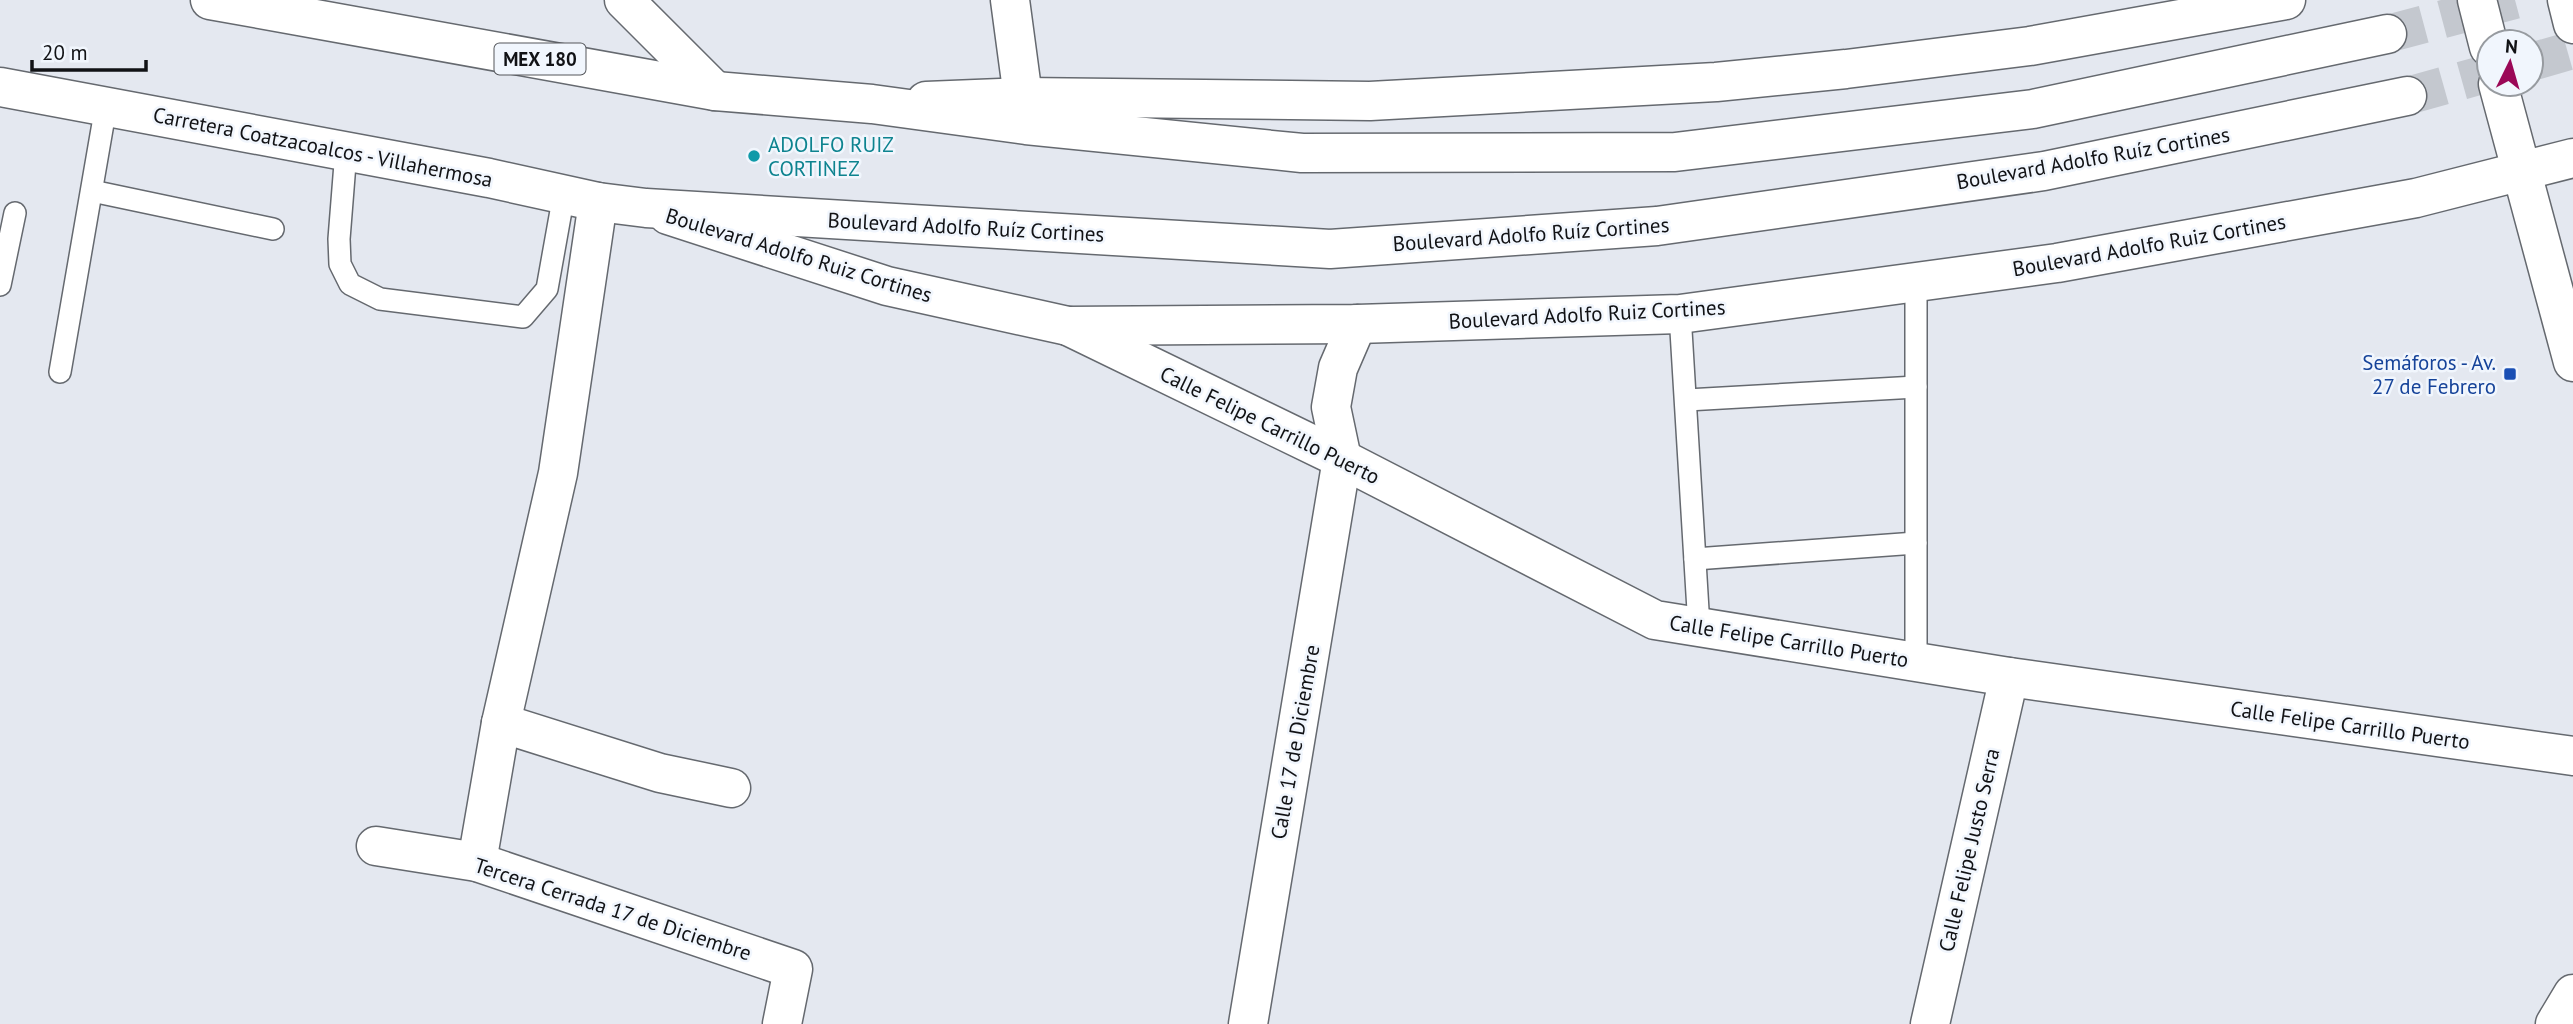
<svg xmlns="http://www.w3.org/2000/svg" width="2573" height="1024" font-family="'PT Sans',sans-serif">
  <rect width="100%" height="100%" fill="#e4e8f0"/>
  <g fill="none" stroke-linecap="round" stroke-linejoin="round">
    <g stroke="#c4c8cf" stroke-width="38" stroke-dasharray="38 19" stroke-linecap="butt">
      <path d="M2387 34 2515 0"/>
      <path d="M2531 62 2573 50"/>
      <path d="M2407 96 2489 73"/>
    </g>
    <defs>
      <g id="service">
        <path d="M346 151 339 239 340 264 350 284 380 299 523 317 547 289 564 194"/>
        <path d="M92 191 273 229"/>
        <path d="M0 285 15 213"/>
        <path d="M1680 314 1699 627"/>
        <path d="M60 372 106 106"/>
        <path d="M1687 400 1916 387"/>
        <path d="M1695 559 1916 543"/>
        <path d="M1916 662V282"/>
      </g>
      <g id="minor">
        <path d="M1010 0 1023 97"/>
        <path d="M1068 326 1342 459 1655 620 2009 677 2573 756"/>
        <path d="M501 723 660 773 731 788"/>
        <path d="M376 846 477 862 793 969 782 1024"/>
        <path d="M477 862 501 723 558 473 598 202"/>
        <path d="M1248 1024 1342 459 1331 407 1338 368 1357 324"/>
        <path d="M1930 1024 2009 677"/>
        <path d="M2555 1024 2573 994"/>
      </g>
      <path id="tertiary" d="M624 0 715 91"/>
      <g id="secondary">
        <path d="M2477 0 2489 47"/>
        <path d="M2567 0 2573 24"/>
        <path d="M2498 84 2573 362"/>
        <path d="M926 101 1023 97 1370 101 1716 82 1846 69 2030 46 2286 0"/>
        <path d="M668 215 887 286 1068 326 1357 324 1680 314 2057 263 2416 198 2573 158"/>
      </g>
      <g id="trunk">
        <path d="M210 0 715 91 872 104 1026 125 1302 153 1675 152 2033 109 2387 34"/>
        <path d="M0 87 489 178 598 202 646 208 1330 249 1657 226 2044 171 2407 96"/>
      </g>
    </defs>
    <use href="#service" stroke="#65696f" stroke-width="24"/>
    <use href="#minor" stroke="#65696f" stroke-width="41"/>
    <use href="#tertiary" stroke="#65696f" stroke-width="41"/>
    <use href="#secondary" stroke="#65696f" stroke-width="41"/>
    <use href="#trunk" stroke="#65696f" stroke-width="41"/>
    <use href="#service" stroke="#fff" stroke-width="21"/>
    <use href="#minor" stroke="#fff" stroke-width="38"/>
    <use href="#tertiary" stroke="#fff" stroke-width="38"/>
    <use href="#secondary" stroke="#fff" stroke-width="38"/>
    <use href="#trunk" stroke="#fff" stroke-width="38"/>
  </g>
  <circle fill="#0f9aa8" stroke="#f1f6fd" stroke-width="2.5" cx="754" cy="156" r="7"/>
  <rect fill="#1a4fb4" stroke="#f1f6fd" stroke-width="2.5" x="2503" y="367" width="14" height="14" rx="3.5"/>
  <g text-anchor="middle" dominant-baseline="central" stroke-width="5" stroke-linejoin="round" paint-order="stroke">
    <rect fill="#f1f6fd" stroke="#54565b" stroke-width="2" x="494.5" y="43.5" width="91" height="31" rx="5"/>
    <g font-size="19" font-weight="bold" fill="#111215">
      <text x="540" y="59">MEX 180</text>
    </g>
    <g font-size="21" fill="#0d838f" stroke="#f1f6fd" text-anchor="start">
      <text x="768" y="144">ADOLFO RUIZ<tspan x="768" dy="24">CORTINEZ</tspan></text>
    </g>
    <g font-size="21" fill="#111215" stroke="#f1f6fd">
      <text transform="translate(323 147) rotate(11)">Carretera Coatzacoalcos - Villahermosa</text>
      <text transform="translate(2093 158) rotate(-10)">Boulevard Adolfo Ruíz Cortines</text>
      <text transform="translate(966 227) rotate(3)">Boulevard Adolfo Ruíz Cortines</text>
      <text transform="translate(1531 234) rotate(-4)">Boulevard Adolfo Ruíz Cortines</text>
      <text transform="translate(2149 245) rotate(-10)">Boulevard Adolfo Ruiz Cortines</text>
      <text transform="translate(799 255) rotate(17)">Boulevard Adolfo Ruiz Cortines</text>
      <text transform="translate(1587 314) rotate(-3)">Boulevard Adolfo Ruiz Cortines</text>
      <text transform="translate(1270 425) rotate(26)">Calle Felipe Carrillo Puerto</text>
      <text transform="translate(1789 641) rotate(9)">Calle Felipe Carrillo Puerto</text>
      <text transform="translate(2350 725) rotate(8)">Calle Felipe Carrillo Puerto</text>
      <text transform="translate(1295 742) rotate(-80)">Calle 17 de Diciembre</text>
      <text transform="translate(1969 850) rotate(-77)">Calle Felipe Justo Serra</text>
      <text transform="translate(613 909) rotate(18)">Tercera Cerrada 17 de Diciembre</text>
    </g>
    <g font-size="21" fill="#164399" stroke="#f1f6fd" text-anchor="end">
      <text x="2496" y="362">Semáforos - Av.<tspan x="2496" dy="24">27 de Febrero</tspan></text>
    </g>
  </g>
  <g transform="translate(2510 63) rotate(5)"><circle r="33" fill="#f1f6fd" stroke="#979ba0" stroke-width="2"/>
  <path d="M0-5L12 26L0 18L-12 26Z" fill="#9b0857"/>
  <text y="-10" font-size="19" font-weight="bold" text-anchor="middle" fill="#111215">N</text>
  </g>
  <path d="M32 60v10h114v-10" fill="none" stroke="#111215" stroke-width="3.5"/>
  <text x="42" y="60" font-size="21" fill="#111215" stroke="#f1f6fd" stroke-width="5" paint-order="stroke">20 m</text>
</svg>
